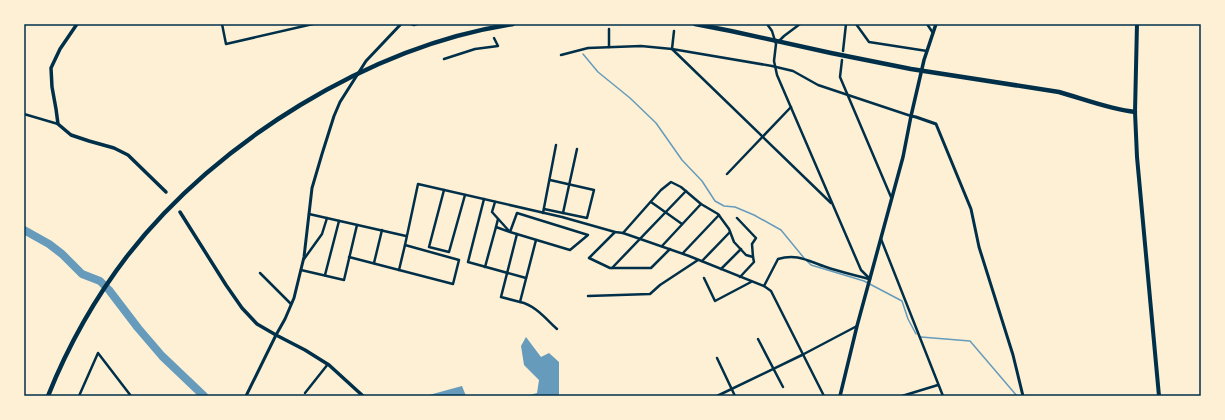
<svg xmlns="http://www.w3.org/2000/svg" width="1225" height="420" font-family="Lato,sans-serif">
  <rect width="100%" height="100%" fill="#fdf0d5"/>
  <g fill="#669bbc">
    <path d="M526 337 541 357 549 353 559 362V396H526L537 393 539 380 524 365 521 346Z"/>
    <path d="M462 386 466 396H429V395Z"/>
  </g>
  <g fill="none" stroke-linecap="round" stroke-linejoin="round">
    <g stroke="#669bbc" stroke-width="1.5">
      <path d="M583 54 598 72 630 98 656 123 682 160 702 181 715 201 724 206 735 207 754 215 781 230 804 258"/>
      <path d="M807 261 811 265 864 281 902 301 908 319 916 334"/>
      <path d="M921 337 970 341 1017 396"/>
    </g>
    <path stroke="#669bbc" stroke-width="8" d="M24 230 49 244 62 254 82 274 100 281 109 290 138 328 162 356 204 396"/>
    <g stroke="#003049" stroke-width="2.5">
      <path d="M222 24 226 44 313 24"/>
      <path d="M411 24 414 25 417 24"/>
      <path d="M767 24 772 31 776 44 774 61 777 75 861 270 870 279"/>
      <path d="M856 24 869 42 927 51"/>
      <path d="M927 24 933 33"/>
      <path d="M674 31 672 49 831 203"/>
      <path d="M778 42 784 36 800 24"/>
      <path d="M609 47V29"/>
      <path d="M843 51 846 24"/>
      <path d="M561 55 588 48 641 46 672 49 772 66 793 71 818 85 911 116"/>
      <path d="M444 59 475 49 498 46 494 38"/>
      <path d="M842 60 840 77 891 197"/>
      <path d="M24 114 58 124"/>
      <path d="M727 174 791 107"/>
      <path d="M444 190 429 247 449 252 465 195"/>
      <path d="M484 199 468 262 526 278"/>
      <path d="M651 202 682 224"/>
      <path d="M544 209 587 218 594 190 550 180"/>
      <path d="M543 213 556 145"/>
      <path d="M563 213 577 149"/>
      <path d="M309 214 406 236"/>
      <path d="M737 218 756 238 752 244 753 257"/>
      <path d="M496 227 498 219"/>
      <path d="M615 232 589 258 610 268H651L670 249"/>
      <path d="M623 233 661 190 671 182 681 187 701 204 718 214 729 229 734 242 746 255 753 257 754 262 740 277"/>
      <path d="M517 234 501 297 520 302 536 240"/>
      <path d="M881 239 943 396"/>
      <path d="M662 246 701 204"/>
      <path d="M683 253 719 215"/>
      <path d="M349 257 453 284 459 260 405 245 418 184 562 217 615 232 623 233 689 256 764 286 771 291 824 396"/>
      <path d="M304 259 322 234 327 218"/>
      <path d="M702 261 730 232"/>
      <path d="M374 263 382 230"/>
      <path d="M485 267 496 227 510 232 517 213 588 235 570 250 510 232 492 212 495 202"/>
      <path d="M612 268 686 191"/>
      <path d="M721 269 741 249"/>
      <path d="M301 270 344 280 357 225"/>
      <path d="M399 270 405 245"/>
      <path d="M260 273 291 304"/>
      <path d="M325 275 339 221"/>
      <path d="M704 278 715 301 751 282"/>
      <path d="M764 286 778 259C797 253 808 261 826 267 840 272 855 275 869 279"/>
      <path d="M588 296 650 294 660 285 698 260"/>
      <path d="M520 302C535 305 546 319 557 329"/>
      <path d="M758 339 783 387"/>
      <path d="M717 358 735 396"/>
      <path d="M305 393 328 364"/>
      <path d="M79 396 98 353 131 396"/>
      <path d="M717 396 802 355 857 326"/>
      <path d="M902 396 938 385"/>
    </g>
    <g stroke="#003049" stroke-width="3">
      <path d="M911 116 916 117 936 124 971 209 979 247 1013 355 1023 396"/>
      <path d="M246 396 276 335 285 319 294 298 304 257 312 188 322 154 334 116 340 102 366 61 401 24"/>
    </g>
    <g stroke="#003049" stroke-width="3.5">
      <path d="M77 24 60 49 51 68 52 87 56 109 58 124 71 135 89 141 114 148 128 155 166 192"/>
      <path d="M180 212 226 285 242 308 257 324 276 335 305 350 329 365 363 396"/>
      <path d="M840 396 857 326 903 157 911 116 924 60 936 24"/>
    </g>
    <path stroke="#003049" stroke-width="4" d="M1137 24 1135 112 1137 157 1159 396"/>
    <g stroke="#003049" stroke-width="4.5">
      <path d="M695 24 731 31 831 53 911 69 1059 92C1084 99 1109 109 1135 112"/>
      <path d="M48 396C68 346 95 298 128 255 217 141 370 46 513 24"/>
    </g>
  </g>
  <rect width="1225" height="420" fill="none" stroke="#fdf0d5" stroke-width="50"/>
  <rect x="25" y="25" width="1175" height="370" fill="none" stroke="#003049" stroke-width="1.5"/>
</svg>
